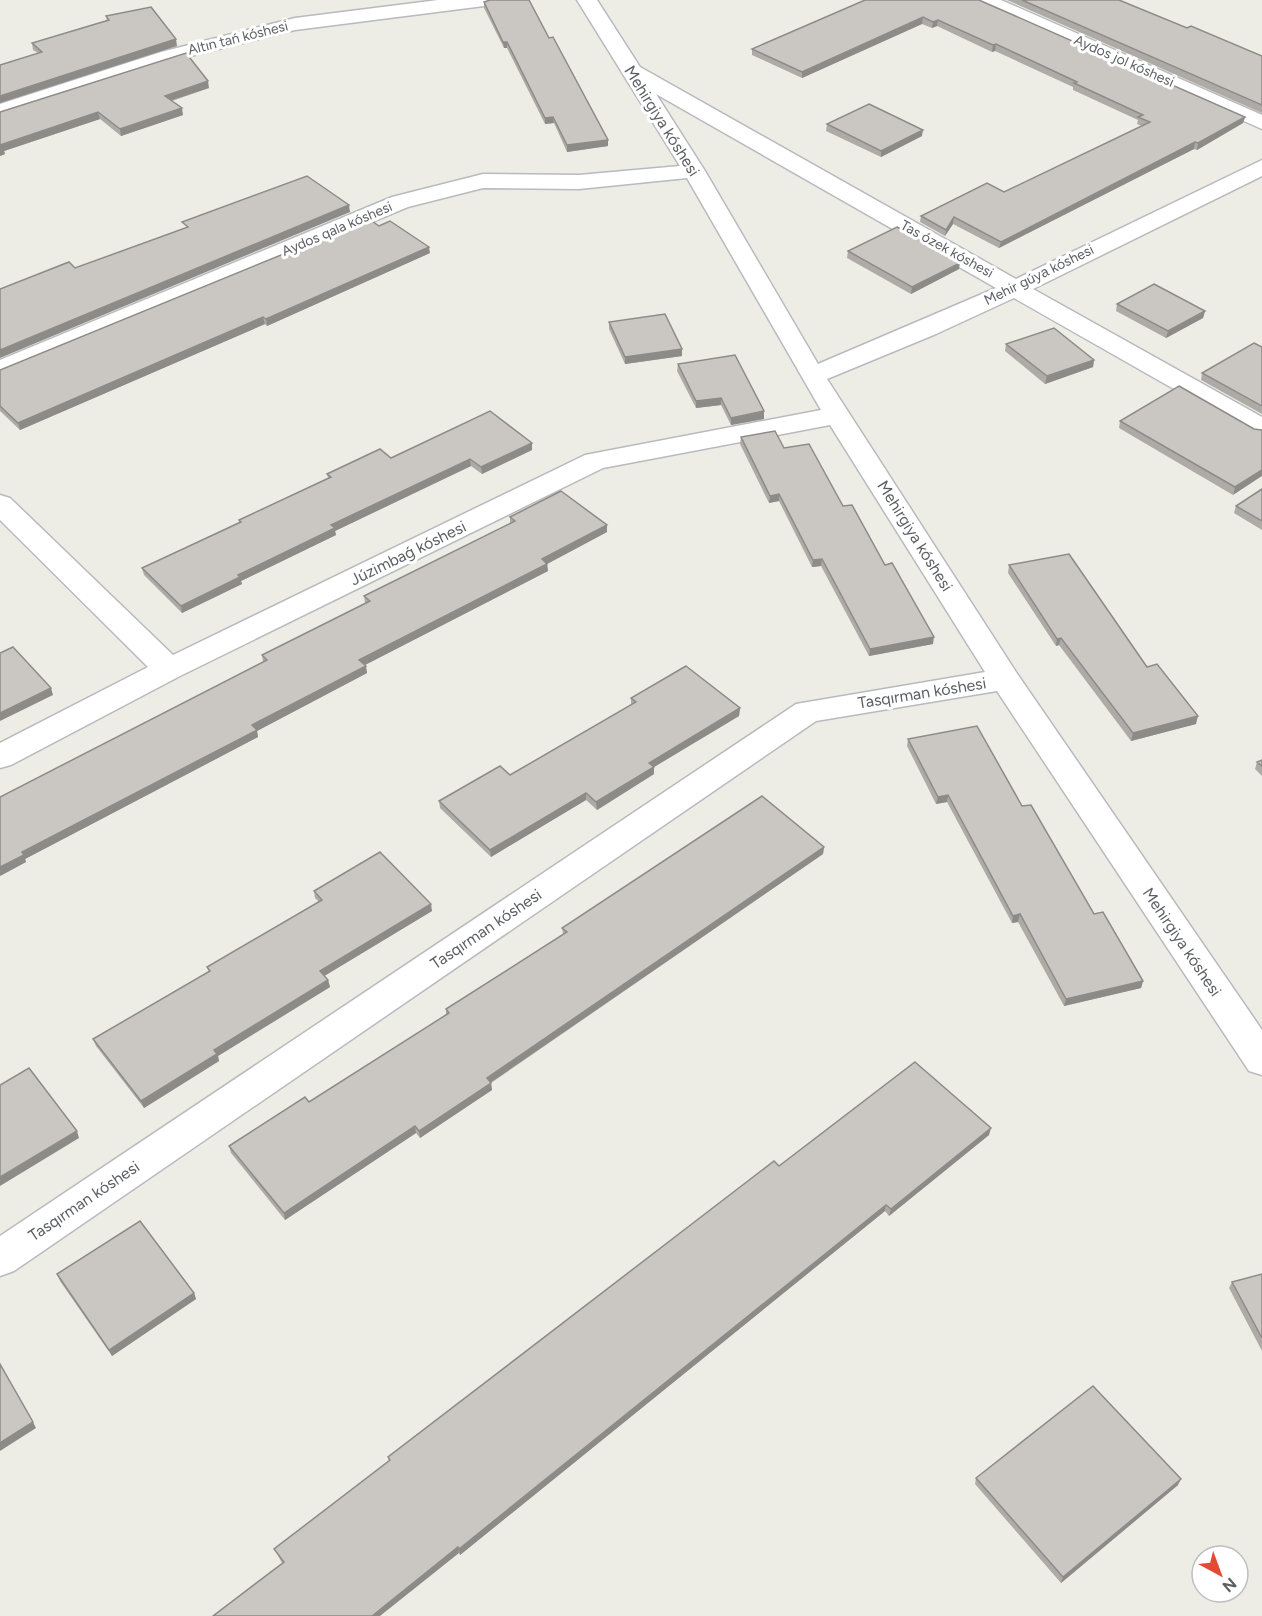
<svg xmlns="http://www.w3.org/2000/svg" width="1262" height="1616" font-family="Figtree,sans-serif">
  <rect width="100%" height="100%" fill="#eeede5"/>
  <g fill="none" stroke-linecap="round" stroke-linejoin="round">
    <defs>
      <g id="minor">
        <path d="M438 0H494L491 4 484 6 295 30 175 60 0 117V104L161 52 295 18Z"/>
        <path d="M577 0H597L640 67 1016 279 1262 160V176L1033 289 1262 417V436L1253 434 1014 298 936 334 827 379 1016 672 1262 1030V1075L1249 1071 997 691 816 721 14 1271 0 1276V1236L796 704 985 672 830 425 603 468 180 676 11 765 0 768V743L148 667 0 520V495L10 498 173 655 585 455 821 410 687 178 579 189 483 188 408 207 0 377V360L392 197 483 174 579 175 680 166ZM656 94 996 288 818 364 705 171Z"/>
        <path d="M975 0H1001L1262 115V129L978 4Z"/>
      </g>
    </defs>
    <use href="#minor" stroke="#b7babe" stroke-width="3"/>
    <use href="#minor" fill="#fff" fill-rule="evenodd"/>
  </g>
  <g fill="#aeaba7">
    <path d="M979 0 1245 117 1243 123 1197 150 1194 149 999 248 953 224 945 236 920 222 921 216 1004 192 1142 126 1137 124 1138 120 1073 90V87L995 51 992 52 937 26 932 28 922 24 802 78 752 55V49Z"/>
    <path d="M1007 0H1119L1187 28 1262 56V113Z"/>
    <path d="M484 2 549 38 608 140V146L567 152 554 123 545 124 507 48H504L484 8Z"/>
    <path d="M106 16 177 46 38 53 33 50 32 43 107 21Z"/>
    <path d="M209 88 172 101 183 115 121 136 100 119 4 151 5 154 0 156V112Z"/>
    <path d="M827 124 922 136 881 157 826 131Z"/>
    <path d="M379 226 430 253 267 326 265 324 20 430 0 411V370Z"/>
    <path d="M848 251 959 269 911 294 847 258Z"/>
    <path d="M1117 304 1205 311 1203 318 1166 338 1116 311Z"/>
    <path d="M609 322 682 349V356L625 364 609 329Z"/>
    <path d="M1006 344 1094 360 1093 367 1045 384 1005 351Z"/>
    <path d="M1262 347V414L1201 380 1202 373Z"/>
    <path d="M678 364 764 411V419L731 425 721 405 696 408 677 371Z"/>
    <path d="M1120 421 1254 429 1233 495 1119 428Z"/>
    <path d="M741 437 784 448 843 506 885 565 933 644 869 656 821 566 812 567 779 501 769 503 740 444Z"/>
    <path d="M532 450 482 474 471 466 335 531 336 535 241 581 242 584 182 613 144 575 142 568 239 522V520L328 478 327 474 391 458Z"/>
    <path d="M1262 489V530L1234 513 1236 506Z"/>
    <path d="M510 517 607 532 547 564 548 571 365 665 367 673 257 731 258 737 25 859 26 862 0 876 263 662 262 655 365 603 364 596 510 523Z"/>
    <path d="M1009 565 1147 667 1196 724 1131 741 1059 645 1056 646 1008 573Z"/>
    <path d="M631 698 740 708 739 716 654 767V774L597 810 586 800 491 857 440 808 439 801 510 775 631 705Z"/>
    <path d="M908 739 1022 806 1094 914 1143 981 1141 988 1064 1006 1018 922 1012 923 947 802 936 804 907 746Z"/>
    <path d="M1262 760V776L1255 769 1257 762Z"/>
    <path d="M824 847 823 854 491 1083 492 1090 420 1138 416 1133 285 1220 231 1153 229 1146 309 1102 446 1015V1009L563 934 562 928Z"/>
    <path d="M314 891 432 911 324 976 328 980 330 987 218 1056 219 1061 144 1108 96 1046 93 1039 209 972 207 967 319 902 315 898Z"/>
    <path d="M989 1135 889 1216 885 1211 460 1555 459 1553 282 1563 277 1554 274 1549 389 1461 388 1457 779 1166Z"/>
    <path d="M57 1274 194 1293 196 1299 112 1356 60 1281Z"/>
    <path d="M1262 1274V1351L1229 1288 1232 1282Z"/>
    <path d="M976 1478 1178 1485 1061 1583 975 1484Z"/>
  </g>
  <g fill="#8d8b88">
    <path d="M923 17 922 24 802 78V72Z"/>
    <path d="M938 20 937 26 932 28 933 22Z"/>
    <path d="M176 39 177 46 0 103V96Z"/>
    <path d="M503 42H507V48H504Z"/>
    <path d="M996 44 995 51 992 52 993 45Z"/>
    <path d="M208 81 209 88 166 102 165 96Z"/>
    <path d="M182 108 183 115 121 136 120 129Z"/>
    <path d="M98 112 100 119 4 151 5 154 0 156V145Z"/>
    <path d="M553 117 554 123 545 124V118Z"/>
    <path d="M1245 117 1243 123 1197 150 1198 143Z"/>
    <path d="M923 130 922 136 881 157V151Z"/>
    <path d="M608 140V146L567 152V145Z"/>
    <path d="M1195 142 1194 149 999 248 1001 242Z"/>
    <path d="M349 205 350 212 0 358V350Z"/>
    <path d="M954 217 953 224 945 236 946 230Z"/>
    <path d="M429 247 430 253 267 326 266 319Z"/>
    <path d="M960 263 959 269 911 294 912 287Z"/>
    <path d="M1205 311 1203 318 1166 338 1168 331Z"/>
    <path d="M263 317 265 324 20 430 18 423Z"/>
    <path d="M682 349V356L625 364V357Z"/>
    <path d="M1094 360 1093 367 1045 384 1047 376Z"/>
    <path d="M721 398V405L696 408V401Z"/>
    <path d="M764 411V419L731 425V418Z"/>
    <path d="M532 443V450L482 474 481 467Z"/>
    <path d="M470 459 471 466 335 531 336 535 241 581 242 584 182 613 181 606 238 575 331 525Z"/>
    <path d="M1262 470V476L1233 495 1235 487Z"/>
    <path d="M779 494V501L769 503 770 496Z"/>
    <path d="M607 525V532L547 564 548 571 361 667 359 660 542 559Z"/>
    <path d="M822 559 821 566 812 567 813 560Z"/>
    <path d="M934 637 933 644 869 656 870 649Z"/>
    <path d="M1061 638 1059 645 1056 646 1057 639Z"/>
    <path d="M366 666 367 673 257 731 258 737 25 859 26 862 0 876V867L22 852 252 725Z"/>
    <path d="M51 688 53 695 0 721V713Z"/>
    <path d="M740 708 739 716 654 767V774L597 810 596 802 649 763Z"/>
    <path d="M1198 716 1196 724 1131 741 1133 733Z"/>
    <path d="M586 793V800L491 857 490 850Z"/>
    <path d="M948 795 947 802 936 804 938 797Z"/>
    <path d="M824 847 823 854 487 1085V1078Z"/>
    <path d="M431 904 432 911 321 978 320 971Z"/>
    <path d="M1020 914 1018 922 1012 923 1013 916Z"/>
    <path d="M328 980 330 987 218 1056 219 1061 144 1108 141 1101 214 1050Z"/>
    <path d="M1143 981 1141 988 1064 1006 1066 999Z"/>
    <path d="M491 1083 492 1090 420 1138 419 1131Z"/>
    <path d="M415 1126 416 1133 285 1220 284 1213Z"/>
    <path d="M991 1128 989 1135 889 1216 891 1209Z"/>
    <path d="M77 1131 79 1138 0 1186V1177Z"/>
    <path d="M886 1205 885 1211 460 1555 459 1549Z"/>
    <path d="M194 1293 196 1299 112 1356 109 1350Z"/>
    <path d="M33 1422 36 1428 0 1451V1443Z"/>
    <path d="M1181 1479 1178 1485 1061 1583 1063 1577Z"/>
    <path d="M458 1547 459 1553 380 1616H372Z"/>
  </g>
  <g fill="#cac7c2" stroke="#8d8b88" stroke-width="1.5">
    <path d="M490 0H529L549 38 553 37 608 140 567 145 553 117 545 118 507 42H503L484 2Z"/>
    <path d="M865 0H979L1245 117 1198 143 1195 142 1001 242 954 217 946 230 921 216 987 183 1004 192 1150 122 1138 117 1143 115 1074 83 1077 82 996 44 993 45 938 20 933 22 923 17 802 72 752 49Z"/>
    <path d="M1022 0H1119L1187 28 1191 26 1262 56V105Z"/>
    <path d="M151 7 176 39 0 96V65L42 52 32 43 109 20 106 16Z"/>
    <path d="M186 53 208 81 165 96 182 108 120 129 98 112 0 145V112Z"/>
    <path d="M869 104 923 130 881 151 827 124Z"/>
    <path d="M307 176 349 205 0 350V289L69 262 75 268 188 227 182 222Z"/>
    <path d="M369 219 379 226 390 221 429 247 266 319 263 317 18 423 0 406V370Z"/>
    <path d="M897 227 960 263 912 287 848 251Z"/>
    <path d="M1154 284 1205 311 1168 331 1117 304Z"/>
    <path d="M665 314 682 349 625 357 609 322Z"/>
    <path d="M1054 328 1094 360 1047 376 1006 344Z"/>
    <path d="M1254 343 1262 347V406L1202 373Z"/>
    <path d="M735 355 764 411 731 418 721 398 696 401 678 364Z"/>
    <path d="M1179 386 1254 429 1262 430V470L1235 487 1120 421Z"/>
    <path d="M490 411 532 443 481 467 470 459 331 525 335 528 238 575 240 577 181 606 142 568 241 522 239 520 331 477 327 474 380 449 391 458Z"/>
    <path d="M775 431 784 448 809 444 843 506 852 505 885 565 892 563 934 637 870 649 822 559 813 560 779 494 770 496 741 437Z"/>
    <path d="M1262 489V521L1236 506Z"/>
    <path d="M561 491 607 525 542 559 547 564 359 660 366 666 252 725 257 730 22 852 24 855 0 867V797L267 660 262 655 370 601 364 596 515 521 510 517Z"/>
    <path d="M1069 554 1147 667 1157 664 1198 716 1133 733 1061 638 1057 639 1009 565Z"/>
    <path d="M13 647 51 688 0 713V653Z"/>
    <path d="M686 666 740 708 649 763 654 767 596 802 586 793 490 850 439 801 500 766 510 775 636 702 631 698Z"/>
    <path d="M977 726 1022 806 1031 805 1094 914 1103 912 1143 981 1066 999 1020 914 1013 916 948 795 938 797 908 739Z"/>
    <path d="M1262 760V766L1257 762Z"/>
    <path d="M762 796 824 847 487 1078 491 1083 419 1131 415 1126 284 1213 229 1146 305 1097 309 1102 449 1013 446 1009 567 932 562 928Z"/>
    <path d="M380 852 431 904 320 971 328 980 214 1050 217 1054 141 1101 93 1039 210 971 207 967 322 900 314 891Z"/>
    <path d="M915 1062 991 1128 891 1209 886 1205 459 1549 458 1547 372 1616H213L284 1562 274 1549 390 1460 388 1457 774 1161 779 1166Z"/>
    <path d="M29 1068 77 1131 0 1177V1085Z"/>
    <path d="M140 1221 194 1293 109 1350 57 1274Z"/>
    <path d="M1262 1274V1338L1232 1282Z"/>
    <path d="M0 1364 33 1422 0 1443Z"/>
    <path d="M1093 1386 1181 1479 1063 1577 976 1478Z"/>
  </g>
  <g text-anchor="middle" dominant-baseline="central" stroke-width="6" stroke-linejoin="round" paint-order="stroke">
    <g font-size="14" fill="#5c6064" stroke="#fff">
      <text transform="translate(238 38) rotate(-14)">Altın tań kóshesi</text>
      <text transform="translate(1124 61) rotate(24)">Aydos jol kóshesi</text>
      <text transform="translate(337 229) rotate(-23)">Aydos qala kóshesi</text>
      <text transform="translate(947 249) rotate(29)">Tas ózek kóshesi</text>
      <text transform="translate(1039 275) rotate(-26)">Mehir gúyа kóshesi</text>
    </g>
    <g font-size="16" fill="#5c6064" stroke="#fff">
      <text transform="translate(662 121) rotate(58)">Mehirgiya kóshesi</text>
      <text transform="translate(915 536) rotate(58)">Mehirgiya kóshesi</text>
      <text transform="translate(408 553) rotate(-26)">Júzimbaǵ kóshesi</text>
      <text transform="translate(922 693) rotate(-9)">Tasqırman kóshesi</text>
      <text transform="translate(486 929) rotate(-34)">Tasqırman kóshesi</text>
      <text transform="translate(1182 942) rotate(56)">Mehirgiya kóshesi</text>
      <text transform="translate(84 1201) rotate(-34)">Tasqırman kóshesi</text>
    </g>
  </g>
  <g transform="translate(1220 1574) rotate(139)"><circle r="28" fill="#ffffff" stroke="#bebfc1" stroke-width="1.5"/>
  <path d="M0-4.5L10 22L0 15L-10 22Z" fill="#e24c37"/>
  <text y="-9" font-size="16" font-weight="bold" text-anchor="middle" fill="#5c6064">N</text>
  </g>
</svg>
